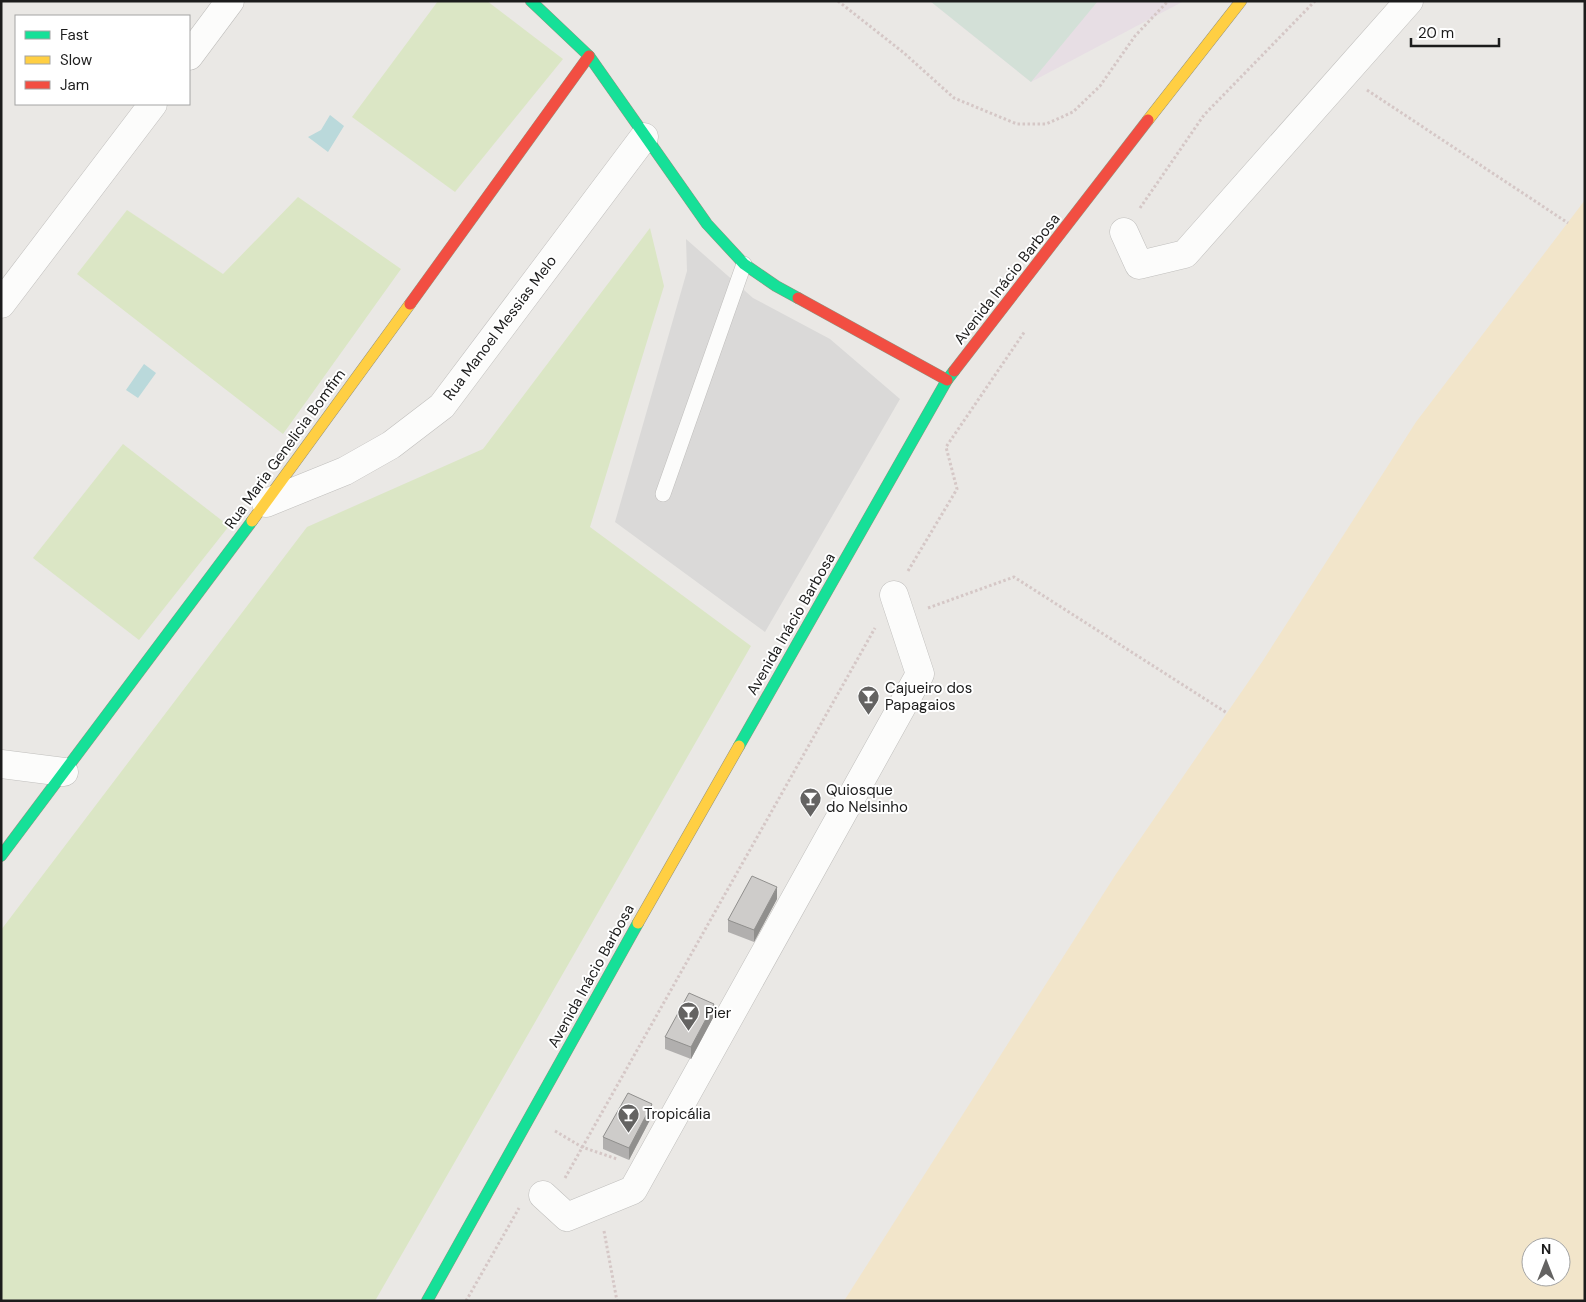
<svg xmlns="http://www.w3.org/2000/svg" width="1586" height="1302" font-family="'DM Sans',sans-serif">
  <rect width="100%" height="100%" fill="#eae8e5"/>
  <path fill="#e7dee4" d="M930 1H1184L1031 82Z"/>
  <g fill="#dbe6c5">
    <path d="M438 1H487L563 59 455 192 352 117Z"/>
    <path d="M298 197 401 269 283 434 77 274 127 210 223 274Z"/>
    <path d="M650 228 664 286 590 527 751 646 375 1301H1V930L307 527 483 449Z"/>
    <path d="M123 444 229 526 139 640 33 558Z"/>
  </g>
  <path fill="#d3e0d7" d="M930 1H1098L1031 82Z"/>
  <path fill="#f2e5ca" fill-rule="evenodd" d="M1585 200V1301H844L1116 874 1262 662 1416 422ZM1531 1247H1561V1277H1531Z"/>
  <path fill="#dad9d8" d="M686 239 753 298 830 339 900 399 765 632 615 522 687 271Z"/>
  <g fill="#bad9db">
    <path d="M330 115 344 126 328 152 308 137 321 130Z"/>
    <path d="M144 364 156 373 138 398 126 390Z"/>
  </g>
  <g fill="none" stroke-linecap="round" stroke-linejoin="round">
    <defs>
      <path id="lane" d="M663 494 744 264"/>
      <g id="street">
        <path d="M189 56 230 1"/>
        <path d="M1124 232 1139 265 1185 254 1409 1"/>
        <path d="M1 304 153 104"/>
        <path d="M266 503 345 471 391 445 442 406 644 137"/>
        <path d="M1 764 64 772"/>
        <path d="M543 1195 567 1217 633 1190 920 674 894 595"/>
      </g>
      <g id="fast">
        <path d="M531 1 589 56 707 224 744 264 776 286 798 298"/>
        <path d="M739 746 947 380 954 371"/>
        <path d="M1 856 252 521"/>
        <path d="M427 1301 638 923"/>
      </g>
      <g id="slow">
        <path d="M1148 120 1241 1"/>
        <path d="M252 521 410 304"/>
        <path d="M638 923 739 746"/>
      </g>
      <g id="jam">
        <path d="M798 298 947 380"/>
        <path d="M410 304 589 56"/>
        <path d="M954 371 1148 120"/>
      </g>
    </defs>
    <use href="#lane" stroke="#c0bfbd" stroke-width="16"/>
    <use href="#street" stroke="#c0bfbd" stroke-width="29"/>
    <use href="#fast" stroke="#93927f" stroke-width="12"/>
    <use href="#slow" stroke="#93927f" stroke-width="12"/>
    <use href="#jam" stroke="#93927f" stroke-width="12"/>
    <g stroke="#d5c7c6" stroke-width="3" stroke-dasharray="2.5 2.5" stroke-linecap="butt">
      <path d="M838 1 904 53 954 98 1017 124H1046L1073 112 1100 86 1135 36 1168 1"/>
      <path d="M1367 90 1568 223"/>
      <path d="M1140 208 1204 115 1315 1"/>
      <path d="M908 571 957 489 946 447 1025 331"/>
      <path d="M928 608 1014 577 1227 713"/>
      <path d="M555 1131 582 1147 617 1159"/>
      <path d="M565 1178 875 628"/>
      <path d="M604 1231 617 1301"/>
      <path d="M466 1301 519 1208"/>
    </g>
    <use href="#lane" stroke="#fcfcfb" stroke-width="15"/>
    <use href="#street" stroke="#fcfcfb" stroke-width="28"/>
    <use href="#fast" stroke="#16e098" stroke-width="11"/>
    <use href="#slow" stroke="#ffcf43" stroke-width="11"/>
    <use href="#jam" stroke="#f24e42" stroke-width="11"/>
  </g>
  <g fill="#b1afae">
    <path d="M777 899 754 942 728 932V920Z"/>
    <path d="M714 1016 691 1059 665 1049V1037Z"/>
    <path d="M652 1116 629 1160 603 1149V1137Z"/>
  </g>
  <g fill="#908f8d">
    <path d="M777 887V899L754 942V930Z"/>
    <path d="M714 1004V1016L691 1059V1047Z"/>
    <path d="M652 1104V1116L629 1160V1148Z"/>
  </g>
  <g fill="#ceccca" stroke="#908f8d">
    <path d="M752 876 777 887 754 930 728 920Z"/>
    <path d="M689 993 714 1004 691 1047 665 1037Z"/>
    <path d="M628 1093 652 1104 629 1148 603 1137Z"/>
  </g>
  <defs>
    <symbol id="bar-pin" viewBox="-11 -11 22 30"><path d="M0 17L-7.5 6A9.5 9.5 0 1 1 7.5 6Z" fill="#646362" stroke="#fff"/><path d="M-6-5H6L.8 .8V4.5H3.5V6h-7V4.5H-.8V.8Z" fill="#fff"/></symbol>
  </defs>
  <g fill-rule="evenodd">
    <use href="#bar-pin" x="856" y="684" width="25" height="34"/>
    <use href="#bar-pin" x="798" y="786" width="25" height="34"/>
    <use href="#bar-pin" x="676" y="1000" width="25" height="34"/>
    <use href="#bar-pin" x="616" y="1102" width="25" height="34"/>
  </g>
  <g text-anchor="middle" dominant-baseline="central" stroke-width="4" stroke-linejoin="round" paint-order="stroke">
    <g font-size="15" fill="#1c1c1c" stroke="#fff">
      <text transform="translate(1007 279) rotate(-52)">Avenida Inácio Barbosa</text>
      <text transform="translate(500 328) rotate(-53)">Rua Manoel Messias Melo</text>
      <text transform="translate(285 449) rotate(-54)">Rua Maria Genelicia Bomfim</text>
      <text transform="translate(791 624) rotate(-60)">Avenida Inácio Barbosa</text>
      <text transform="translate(591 976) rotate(-61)">Avenida Inácio Barbosa</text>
    </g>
    <g font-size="15" fill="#1c1c1c" stroke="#fff" text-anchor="start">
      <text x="885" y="688">Cajueiro dos<tspan x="885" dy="17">Papagaios</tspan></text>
      <text x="826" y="790">Quiosque<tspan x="826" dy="17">do Nelsinho</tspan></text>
      <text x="705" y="1013">Pier</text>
      <text x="644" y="1114">Tropicália</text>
    </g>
  </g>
  <rect width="1586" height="1302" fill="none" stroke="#1c1c1c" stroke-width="5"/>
  <rect x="15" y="15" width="175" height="90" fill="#ffffff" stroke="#a4a4a4"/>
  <rect x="25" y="31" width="25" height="8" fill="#16e098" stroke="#a4a4a4"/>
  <text x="60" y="40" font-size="15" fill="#1c1c1c">Fast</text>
  <rect x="25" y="56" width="25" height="8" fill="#ffcf43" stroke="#a4a4a4"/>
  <text x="60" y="65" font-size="15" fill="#1c1c1c">Slow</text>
  <rect x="25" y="81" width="25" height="8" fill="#f24e42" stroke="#a4a4a4"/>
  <text x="60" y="90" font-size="15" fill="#1c1c1c">Jam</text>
  <g transform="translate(1546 1262)"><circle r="24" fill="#ffffff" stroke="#a4a4a4"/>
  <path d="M0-4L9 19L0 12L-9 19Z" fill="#646362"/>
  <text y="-8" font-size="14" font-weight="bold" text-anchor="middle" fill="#1c1c1c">N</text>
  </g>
  <path d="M1411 38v8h88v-8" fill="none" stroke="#1c1c1c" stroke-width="2.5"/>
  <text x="1418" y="38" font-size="15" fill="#1c1c1c" stroke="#ffffff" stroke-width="4" paint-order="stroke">20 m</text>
</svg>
